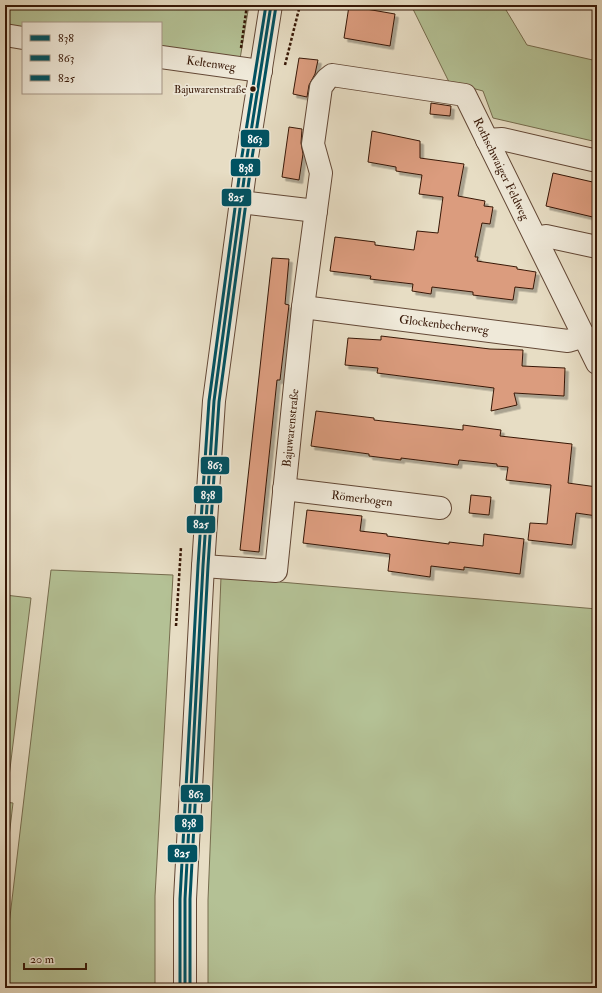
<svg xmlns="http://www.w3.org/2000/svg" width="602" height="993" font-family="'IM FELL Double Pica',serif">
  <defs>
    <filter id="shadow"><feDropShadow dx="3.5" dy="3.5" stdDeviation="0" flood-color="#0004"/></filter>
  </defs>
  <rect width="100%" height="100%" fill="#e7ddc4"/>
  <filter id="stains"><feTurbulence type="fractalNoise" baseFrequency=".005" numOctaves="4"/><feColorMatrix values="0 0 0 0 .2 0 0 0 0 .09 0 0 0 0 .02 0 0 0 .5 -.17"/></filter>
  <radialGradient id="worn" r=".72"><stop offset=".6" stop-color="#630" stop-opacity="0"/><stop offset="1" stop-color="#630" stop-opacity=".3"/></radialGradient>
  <g fill="#b4c195" stroke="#766c4e">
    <path d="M5 5H249L240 59 161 47V23H23V28L5 25Z"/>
    <path d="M411 5H503L527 45 597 61V142L493 118 483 91 449 82Z"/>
    <path d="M51 570 173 575 155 896V988H5V959Z"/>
    <path d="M221 577 597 609V988H208V900Z"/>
    <path d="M5 595 31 598 7 793 5 792Z"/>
    <path d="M5 802 13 803 5 871Z"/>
  </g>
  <g fill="#db9c7e" stroke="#371706" filter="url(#shadow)">
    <path d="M349 6 395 14 390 46 344 38Z"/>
    <path d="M299 58 318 60 315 74 309 85 307 97 293 94Z"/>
    <path d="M431 103 451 106 450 116 430 114Z"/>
    <path d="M289 127 302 129 301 143 303 154 299 180 282 177Z"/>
    <path d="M372 131 420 141V158L464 164 458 196 485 201 484 206 493 207 490 224 482 223 475 257H478L477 261 517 267V269L536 272 533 289 515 287 513 300 473 295V292L432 287 431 294 412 291 413 284 370 279 371 276 330 271 335 237 375 242V245L414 250 417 231 438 233 443 197 419 194 422 175 396 171V167L368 162Z"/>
    <path d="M553 173 597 183V218L546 206Z"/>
    <path d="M272 258 289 259 285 304 289 305 280 380H277L259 552 240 550Z"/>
    <path d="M381 336 490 349 523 350 522 366 565 368 564 396 514 393 517 405 491 411 494 388 377 373 378 368 345 365 348 338 381 340Z"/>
    <path d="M316 411 374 418V420L463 430V425L501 430 500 436 572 444 568 483 597 487V516L576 513 572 545 528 540 530 523 547 524 551 485 506 480 508 467 497 466V464L459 460 458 465 401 458V460L369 456V454L311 446Z"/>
    <path d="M471 495 491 497 489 515 469 513Z"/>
    <path d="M307 510 362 516 360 531 387 534V536L449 544V542L483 546 484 534 524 539 520 574 464 567V570L431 566 430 577 388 571 390 554 303 543Z"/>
  </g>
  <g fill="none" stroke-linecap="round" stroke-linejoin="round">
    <defs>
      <g id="minor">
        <path d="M5 35 23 38"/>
        <path d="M161 57 261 71"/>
        <path d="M487 140 502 139 597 161"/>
        <path d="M241 202 316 211"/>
        <path d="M536 238 546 236 597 247"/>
        <path d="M303 307 568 341 585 336"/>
        <path d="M284 489 440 508"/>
        <path d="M203 566 276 571 303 307 321 173 313 144 321 87 327 79 332 75 465 95 597 363"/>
        <path d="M185 988V899L203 566 214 401 247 157 271 5"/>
      </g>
    </defs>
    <use href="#minor" stroke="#634836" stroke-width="24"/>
    <g stroke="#371706" stroke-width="2.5" stroke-dasharray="3 2" stroke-linecap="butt">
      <path d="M241 48 247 5"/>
      <path d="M285 65 300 5"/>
      <path d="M176 626 181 547"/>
    </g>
    <use href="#minor" stroke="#efe9d9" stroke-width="22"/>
    <defs>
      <path id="bus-1" d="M185 988V899L203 566 214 401 247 157 271 5"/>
      <path id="bus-2" d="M190 988V899L208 566 219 402 252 158 276 6"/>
      <path id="bus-3" d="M180 988V899L198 566 209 401 242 156 266 5"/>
    </defs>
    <use href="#bus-1" stroke="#efe9d9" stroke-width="6"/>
    <use href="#bus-2" stroke="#efe9d9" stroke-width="6"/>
    <use href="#bus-3" stroke="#efe9d9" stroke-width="6"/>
    <use href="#bus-1" stroke="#005262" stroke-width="3"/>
    <use href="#bus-2" stroke="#005262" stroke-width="3"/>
    <use href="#bus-3" stroke="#005262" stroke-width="3"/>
  </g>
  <circle fill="#371706" stroke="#efe9d9" stroke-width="1.5" cx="253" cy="89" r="3.5"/>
  <g text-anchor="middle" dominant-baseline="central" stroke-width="3.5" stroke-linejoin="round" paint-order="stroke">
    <g font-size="11" fill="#371706" stroke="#efe9d9" text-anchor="end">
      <text x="246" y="89">Bajuwarenstraße</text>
    </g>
    <g font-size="12" fill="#371706" stroke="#efe9d9">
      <text transform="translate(211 64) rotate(8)">Keltenweg</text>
      <text transform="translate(501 169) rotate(64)">Rothschwaiger Feldweg</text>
      <text transform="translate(444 325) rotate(7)">Glockenbecherweg</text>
      <text transform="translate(291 428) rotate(-84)">Bajuwarenstraße</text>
      <text transform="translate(362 499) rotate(7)">Römerbogen</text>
    </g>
  </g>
  <g stroke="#efe9d9" stroke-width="1.5">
    <rect x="240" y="129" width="30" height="19" rx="4" fill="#005262"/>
    <rect x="230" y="158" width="31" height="19" rx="4" fill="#005262"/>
    <rect x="221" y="188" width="31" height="19" rx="4" fill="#005262"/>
    <rect x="200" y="456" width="30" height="19" rx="4" fill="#005262"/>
    <rect x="193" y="485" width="30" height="19" rx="4" fill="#005262"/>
    <rect x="186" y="515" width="30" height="19" rx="4" fill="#005262"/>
    <rect x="180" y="784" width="31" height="19" rx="4" fill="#005262"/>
    <rect x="174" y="814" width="30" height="19" rx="4" fill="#005262"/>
    <rect x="167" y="844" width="31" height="19" rx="4" fill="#005262"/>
  </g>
  <g font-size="11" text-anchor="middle" font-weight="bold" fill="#fff">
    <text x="255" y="143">863</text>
    <text x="246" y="172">838</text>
    <text x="236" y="201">825</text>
    <text x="215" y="469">863</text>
    <text x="208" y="499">838</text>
    <text x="201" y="528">825</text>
    <text x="196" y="798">863</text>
    <text x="189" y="827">838</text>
    <text x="182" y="857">825</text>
  </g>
  <rect width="602" height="993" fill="none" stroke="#e7ddc4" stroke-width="20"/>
  <rect x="6" y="6" width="590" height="981" fill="none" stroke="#371706" stroke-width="2"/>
  <rect x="10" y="10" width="582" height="973" fill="none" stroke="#371706"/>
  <rect x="22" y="22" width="140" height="72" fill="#efe9d9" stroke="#a59585"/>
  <rect x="30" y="35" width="20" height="6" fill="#005262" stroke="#a59585"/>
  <text x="58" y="42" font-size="12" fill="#371706">838</text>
  <rect x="30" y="55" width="20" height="6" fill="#005262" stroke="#a59585"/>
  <text x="58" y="62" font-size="12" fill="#371706">863</text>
  <rect x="30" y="75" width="20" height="6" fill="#005262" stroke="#a59585"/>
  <text x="58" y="82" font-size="12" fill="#371706">825</text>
  <path d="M24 963v6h62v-6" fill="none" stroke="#371706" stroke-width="2"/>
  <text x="30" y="963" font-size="12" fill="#371706" stroke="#efe9d9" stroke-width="3" paint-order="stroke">20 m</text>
  <rect width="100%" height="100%" filter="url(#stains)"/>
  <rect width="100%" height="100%" fill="url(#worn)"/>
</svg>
